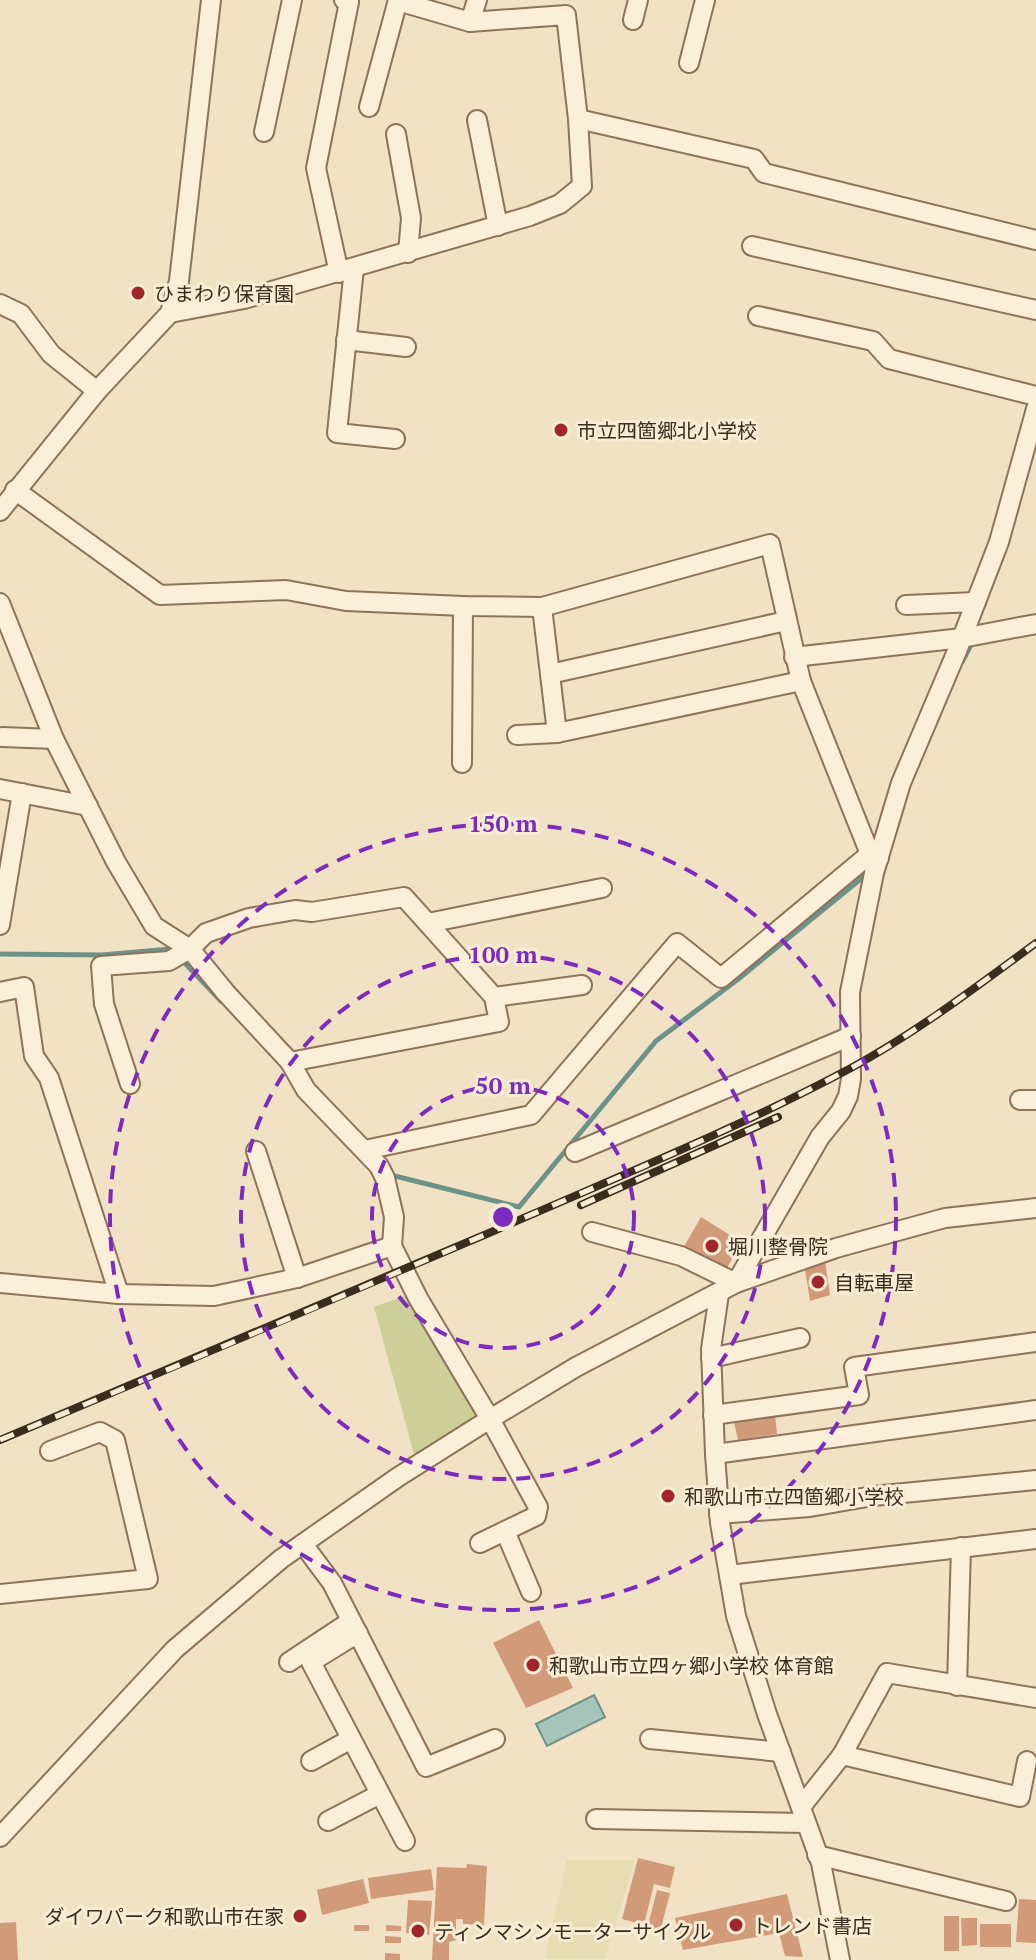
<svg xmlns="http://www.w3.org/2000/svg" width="1036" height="1960" font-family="'PT Serif','Noto Sans JP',serif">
  <rect width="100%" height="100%" fill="#f1e2c5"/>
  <path fill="#e7dcb2" d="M567 1860H635L605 1959H545Z"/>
  <path fill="#ccd098" d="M407 1295 477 1416 415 1458 374 1307Z"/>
  <path fill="#a7c4ba" stroke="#6d9388" stroke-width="2" d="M594 1695 605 1717 547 1746 536 1724Z"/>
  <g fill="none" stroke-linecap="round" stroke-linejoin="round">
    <g stroke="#6d9388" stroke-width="5">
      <path d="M962 662 972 643"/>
      <path d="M0 954 102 955 171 949 174 952"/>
      <path d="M181 959 221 1001"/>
      <path d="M391 1175 519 1207 656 1041 737 980 868 873"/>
    </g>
  </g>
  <g fill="#d19a79">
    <path d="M701 1217 741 1242 726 1270 682 1250Z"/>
    <path d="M825 1261 830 1295 810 1301 805 1269Z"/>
    <path d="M775 1414 777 1434 738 1440 733 1418Z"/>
    <path d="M539 1620 573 1688 526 1708 493 1643Z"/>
    <path d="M638 1858 675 1867 670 1888 654 1884 644 1925 622 1919Z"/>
    <path d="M467 1864 487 1866 484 1925 463 1924V1919H456V1940L449 1942V1960H432L437 1867 466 1868Z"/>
    <path d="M431 1869 434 1890 371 1899 368 1878Z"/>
    <path d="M363 1879 369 1903 322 1915 317 1890Z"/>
    <path d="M657 1890 670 1893 660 1932 647 1929Z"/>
    <path d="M787 1894 803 1957 785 1956 779 1933 683 1950 675 1918Z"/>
    <path d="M1019 1899 1036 1900V1943L1016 1942Z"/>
    <path d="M408 1900 432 1901 429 1935 406 1933Z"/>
    <rect x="944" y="1916" width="15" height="35"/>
    <path d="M961 1918H977V1945L962 1946Z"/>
    <path d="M16 1922 18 1960H0V1923Z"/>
    <rect x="980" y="1924" width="31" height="23"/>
    <rect x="354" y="1925" width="15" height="6"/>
    <path d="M386 1925 401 1926V1931H386Z"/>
    <path d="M385 1936 401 1937V1943H385Z"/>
    <path d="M385 1953 400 1954V1960H385Z"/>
  </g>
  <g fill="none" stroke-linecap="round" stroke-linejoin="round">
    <defs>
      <g id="minor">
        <path d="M398 1 470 22"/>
        <path d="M633 20 638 0"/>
        <path d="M689 63 705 0"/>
        <path d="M369 107 398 0"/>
        <path d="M578 119 754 159 764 173 1036 240"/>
        <path d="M477 120 498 226"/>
        <path d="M264 132 292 0"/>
        <path d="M396 134 411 218 408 253"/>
        <path d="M752 246 1036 310"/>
        <path d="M354 268 337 433 395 439"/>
        <path d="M339 273 316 168 349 2 344 0"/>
        <path d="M0 304 21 314 51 354 97 391"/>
        <path d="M170 313 244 299 530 216 560 204 582 186 578 119 566 15 470 22 477 0"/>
        <path d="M758 316 873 341 889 359 1036 396"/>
        <path d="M346 340 406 347"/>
        <path d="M15 490 160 595 286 590 346 601 463 606 542 607 770 544 801 681 870 854 879 858"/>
        <path d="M0 511 97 391 170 313 179 281 211 0"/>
        <path d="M0 603 54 739 116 862 154 926 190 949 226 993 290 1062 306 1090 379 1166 385 1178 394 1217 392 1246 418 1298 490 1419 538 1507 536 1516 480 1543"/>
        <path d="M906 605 976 602"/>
        <path d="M542 607 557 733"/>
        <path d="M794 657 962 638 1036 624"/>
        <path d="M550 674 786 621"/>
        <path d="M517 735 557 733 801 681"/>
        <path d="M2 737 54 739"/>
        <path d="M462 763 463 606"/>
        <path d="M0 789 88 806"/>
        <path d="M428 923 602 888"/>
        <path d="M0 925 22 793"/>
        <path d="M0 992 24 987 34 1056 49 1078 119 1294"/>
        <path d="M494 997 582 985"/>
        <path d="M130 1084 104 1004 101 966 169 961 190 949 206 933 249 918 295 910 312 912 404 897 494 997 499 1022 290 1062"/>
        <path d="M1020 1100H1036"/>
        <path d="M365 1150 531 1115 677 943 721 978 870 854"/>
        <path d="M256 1151 297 1278"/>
        <path d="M575 1152 851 1036"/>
        <path d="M592 1232 681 1256 736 1283"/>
        <path d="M0 1283 119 1294 214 1296 297 1278 392 1246"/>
        <path d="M736 1283 820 1137 841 1111 848 1096 851 1079 850 992 874 873 901 783 957 651 999 542 1036 409"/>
        <path d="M719 1294 711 1349 715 1454 720 1523 736 1616 767 1714 821 1863 840 1960"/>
        <path d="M711 1358 800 1338"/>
        <path d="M713 1415 859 1395 854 1367 1036 1342"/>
        <path d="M715 1454 1036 1410"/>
        <path d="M719 1514 810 1507 873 1496 1036 1480"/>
        <path d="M505 1531 531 1592"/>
        <path d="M303 1544 332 1583 426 1767 495 1739"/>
        <path d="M729 1575 1036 1539"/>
        <path d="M0 1594 148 1579 115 1440 100 1432 50 1451"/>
        <path d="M358 1633 311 1662 405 1841"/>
        <path d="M289 1662 351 1621"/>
        <path d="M957 1686 961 1547"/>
        <path d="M650 1739 781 1752"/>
        <path d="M842 1755 1020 1797 1027 1761"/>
        <path d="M311 1761 351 1739"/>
        <path d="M801 1807 842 1755 887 1673 1036 1698"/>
        <path d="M596 1819 806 1823"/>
        <path d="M328 1821 380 1794"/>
        <path d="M0 1837 175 1649 281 1559 398 1477 490 1419 576 1367 736 1283 836 1248 945 1218 1036 1208"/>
        <path d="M817 1855 1006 1901"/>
      </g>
    </defs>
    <use href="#minor" stroke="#8d735a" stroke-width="22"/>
    <use href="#minor" stroke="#fbefd9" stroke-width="18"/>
    <defs>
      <g id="rail">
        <path d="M581 1205 778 1117"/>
        <path d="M0 1440C163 1372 326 1303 489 1233 610 1180 735 1130 851 1068 917 1032 976 987 1036 943"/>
      </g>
    </defs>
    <use href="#rail" stroke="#3c2c1e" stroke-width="8"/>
    <use href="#rail" stroke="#f8ecd5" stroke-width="5" stroke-dasharray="15" stroke-linecap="butt"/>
  </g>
  <g fill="none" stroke="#7b2cbf" stroke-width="4" stroke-dasharray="14 10">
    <circle cx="503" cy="1217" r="131"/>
    <circle cx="503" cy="1217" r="262"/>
    <circle cx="503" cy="1217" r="393"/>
  </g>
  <g fill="#a0262c" stroke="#f8ecd5" stroke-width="3">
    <circle cx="138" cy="293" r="8"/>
    <circle cx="561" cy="430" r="8"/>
    <circle cx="712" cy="1246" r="8"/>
    <circle cx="818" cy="1282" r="8"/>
    <circle cx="668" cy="1496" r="8"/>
    <circle cx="533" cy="1665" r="8"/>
    <circle cx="300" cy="1916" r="8"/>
    <circle cx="736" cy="1925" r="8"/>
    <circle cx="418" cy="1931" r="8"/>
  </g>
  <g text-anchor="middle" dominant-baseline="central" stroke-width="6" stroke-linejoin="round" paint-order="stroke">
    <g font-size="20" fill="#3c2c1e" stroke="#f8ecd5" text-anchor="start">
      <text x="154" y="293">ひまわり保育園</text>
      <text x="577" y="430">市立四箇郷北小学校</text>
      <text x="728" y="1246">堀川整骨院</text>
      <text x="834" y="1282">自転車屋</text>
      <text x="684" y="1496">和歌山市立四箇郷小学校</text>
      <text x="549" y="1665">和歌山市立四ヶ郷小学校 体育館</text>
      <text x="284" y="1916" text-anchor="end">ダイワパーク和歌山市在家</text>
      <text x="752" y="1925">トレンド書店</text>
      <text x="434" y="1931">ティンマシンモーターサイクル</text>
    </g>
  </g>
  <circle cx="503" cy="1217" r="12" fill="#7b2cbf" stroke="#f8ecd5" stroke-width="4"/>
  <g font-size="24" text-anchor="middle" font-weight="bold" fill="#7b2cbf" stroke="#f8ecd5" stroke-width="6" stroke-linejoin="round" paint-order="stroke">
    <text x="503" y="832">150 m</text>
    <text x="503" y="963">100 m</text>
    <text x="503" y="1094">50 m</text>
  </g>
</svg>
